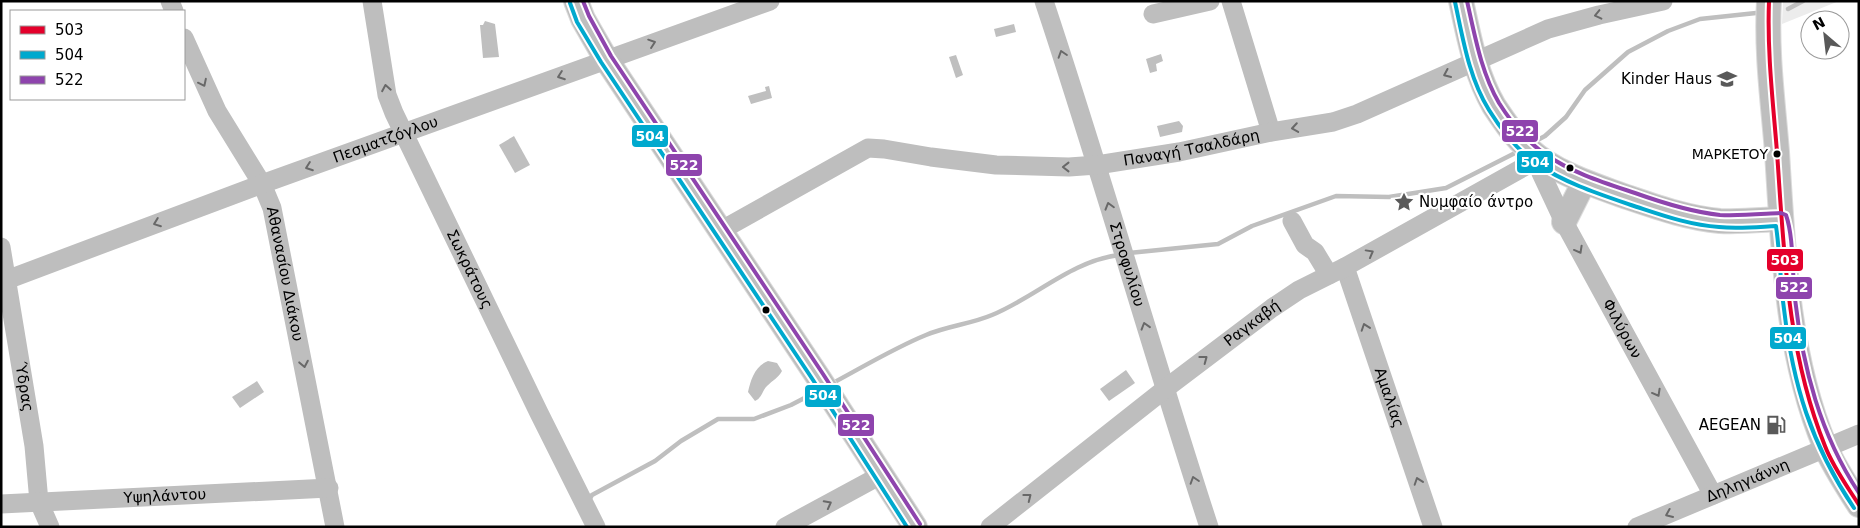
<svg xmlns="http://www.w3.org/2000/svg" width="1860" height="528" font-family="'DejaVu Sans',sans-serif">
  <rect width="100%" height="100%" fill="#fff"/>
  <path fill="#ececec" d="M1783 1H1839L1782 24Z"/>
  <g fill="#bfbfbf">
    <path d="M485 21 495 24 499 57 483 58 480 25H483Z"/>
    <path d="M1014 24 1016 32 996 37 994 29Z"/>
    <path d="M1161 54 1163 61 1156 64 1157 71 1150 73 1146 59Z"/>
    <path d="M956 55 963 75 956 78 949 57Z"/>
    <path d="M769 86 772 98 751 104 748 96 766 91 765 87Z"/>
    <path d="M1179 121 1183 126 1182 132 1160 137 1157 126Z"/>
    <path d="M514 136 530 165 515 173 499 145Z"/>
    <path d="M768 361 777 363 782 371C778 378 773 380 767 386 762 391 762 398 755 401L748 392C751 379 755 366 768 361Z"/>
    <path d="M1126 370 1135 383 1109 401 1100 389Z"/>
    <path d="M257 381 264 392 240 408 232 397Z"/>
  </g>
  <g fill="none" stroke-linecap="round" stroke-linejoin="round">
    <g stroke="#bfbfbf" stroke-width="4.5">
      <path d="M1788 9 1803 1"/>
      <path d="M1532 143 1545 136 1566 117 1585 90 1628 52 1668 31 1700 19 1756 13"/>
      <path d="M1129 253 1218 244 1252 226 1336 196 1389 197 1446 188 1519 151"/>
      <path d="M831 384C863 367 894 348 926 335 947 326 971 324 992 315 1036 297 1071 261 1119 255"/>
      <path d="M589 500 592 495 655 461 681 441 718 419H754L791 405 818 391"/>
    </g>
    <defs>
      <g id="major">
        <path d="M576 1 583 19 606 59 818 377 915 527"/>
        <path d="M1461 1C1469 37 1475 73 1494 106 1504 121 1516 139 1530 150 1554 172 1591 184 1621 195 1654 206 1686 218 1720 221 1740 222 1761 220 1781 219"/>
        <path d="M1769 1C1766 52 1773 102 1777 152 1783 249 1787 356 1825 446 1834 467 1847 486 1859 505"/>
        <path d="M1564 222 1584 182"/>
      </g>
    </defs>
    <use href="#major" stroke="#dbdbdb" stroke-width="26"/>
    <g stroke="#bebebe" stroke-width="19">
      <path d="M170 1 174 11"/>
      <path id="s1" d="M372 1 387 95 394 113 539 413 596 527"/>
      <path id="s2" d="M1044 1C1102 175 1152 352 1209 527"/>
      <path d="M1231 1 1271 132"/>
      <path d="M1153 14 1210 1"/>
      <path id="s3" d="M184 38 217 111 262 184 272 208 335 527"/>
      <path d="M1292 221 1305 245 1315 252 1329 275"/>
      <path id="s4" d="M720 231 868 148 884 149 931 157 996 165 1069 167 1097 165 1179 152 1271 132 1333 122 1357 114 1548 29 1599 15 1663 1"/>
      <path id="s5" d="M1 247 34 446 39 502 50 527"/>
      <path id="s6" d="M1345 267 1433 527"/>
      <path id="s7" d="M1 282 262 184 770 1"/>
      <path id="s8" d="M1 504 329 488"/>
      <path d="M785 527 881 475"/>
      <path id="s9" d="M990 527 1165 389 1272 308 1299 290 1345 267 1540 158 1541 173 1564 222 1713 495"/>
      <path id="s10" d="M1637 527 1859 434"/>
    </g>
    <use href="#major" stroke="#bebebe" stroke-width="24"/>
    <defs>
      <path id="bus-1" d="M1769 1C1767 52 1773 102 1777 152 1784 251 1787 352 1825 446 1833 467 1847 486 1859 505"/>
      <g id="bus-2">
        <path d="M1455 2C1463 39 1469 78 1489 110 1502 131 1517 150 1537 164 1565 183 1599 194 1631 205 1659 214 1688 225 1719 227 1738 229 1757 227 1776 226 1780 253 1780 281 1784 309 1793 385 1811 444 1854 508"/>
        <path d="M570 3 577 22 601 62 813 380 907 527"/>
      </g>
      <g id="bus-3">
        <path d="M583 1 589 16 611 56 823 374 920 524"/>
        <path d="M1467 1C1475 36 1481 72 1499 103 1511 122 1526 141 1545 154 1572 173 1605 183 1635 193 1663 203 1691 212 1720 215 1740 216 1761 214 1781 213L1786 215C1794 238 1792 274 1795 299 1803 368 1820 434 1859 493"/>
      </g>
    </defs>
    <use href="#bus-1" stroke="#fff" stroke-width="8"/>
    <use href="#bus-2" stroke="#fff" stroke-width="8"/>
    <use href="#bus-3" stroke="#fff" stroke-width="8"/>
    <use href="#bus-1" stroke="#e4002b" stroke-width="4"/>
    <use href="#bus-2" stroke="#00a9ce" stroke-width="4"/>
    <use href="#bus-3" stroke="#8e44ad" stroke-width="4"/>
  </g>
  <defs><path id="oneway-chevron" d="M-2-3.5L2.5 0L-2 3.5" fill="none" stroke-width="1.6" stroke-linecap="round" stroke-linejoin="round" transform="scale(1.25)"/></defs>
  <g stroke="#686868">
    <use href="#oneway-chevron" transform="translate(1598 15) rotate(167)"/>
    <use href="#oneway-chevron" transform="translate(652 43) rotate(-19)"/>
    <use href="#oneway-chevron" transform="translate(1062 54) rotate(-108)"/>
    <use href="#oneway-chevron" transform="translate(1447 74) rotate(156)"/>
    <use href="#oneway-chevron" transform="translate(561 76) rotate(160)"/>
    <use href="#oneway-chevron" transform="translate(203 83) rotate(64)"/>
    <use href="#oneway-chevron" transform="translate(386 88) rotate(-100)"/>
    <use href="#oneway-chevron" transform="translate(1295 128) rotate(171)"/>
    <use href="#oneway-chevron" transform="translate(309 167) rotate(160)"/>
    <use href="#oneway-chevron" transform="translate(1066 167) rotate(180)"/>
    <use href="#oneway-chevron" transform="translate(1109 206) rotate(-106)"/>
    <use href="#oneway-chevron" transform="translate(157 223) rotate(159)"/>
    <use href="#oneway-chevron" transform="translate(1579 250) rotate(61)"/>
    <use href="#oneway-chevron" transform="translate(1370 253) rotate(-29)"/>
    <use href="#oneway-chevron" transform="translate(1145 326) rotate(-107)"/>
    <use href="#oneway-chevron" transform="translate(1365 327) rotate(-109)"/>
    <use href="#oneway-chevron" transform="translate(1204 359) rotate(-37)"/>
    <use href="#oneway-chevron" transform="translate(304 364) rotate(79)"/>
    <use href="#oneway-chevron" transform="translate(1657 393) rotate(61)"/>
    <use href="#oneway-chevron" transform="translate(1194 480) rotate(-108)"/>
    <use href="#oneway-chevron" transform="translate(1418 481) rotate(-109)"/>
    <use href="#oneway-chevron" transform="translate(1028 497) rotate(-38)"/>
    <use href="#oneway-chevron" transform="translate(828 504) rotate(-28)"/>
    <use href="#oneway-chevron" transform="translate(1669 514) rotate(157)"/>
  </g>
  <defs>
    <symbol id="school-bare" viewBox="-9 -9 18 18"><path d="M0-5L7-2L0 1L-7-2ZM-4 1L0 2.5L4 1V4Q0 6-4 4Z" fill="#595959" stroke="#fff" stroke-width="2.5" paint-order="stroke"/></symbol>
    <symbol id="sight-bare" viewBox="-9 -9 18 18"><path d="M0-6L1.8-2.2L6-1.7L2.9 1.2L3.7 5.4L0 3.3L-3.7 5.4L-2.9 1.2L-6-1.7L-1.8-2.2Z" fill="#595959" stroke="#fff" stroke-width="2.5" paint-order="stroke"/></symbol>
    <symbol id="fuel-bare" viewBox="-9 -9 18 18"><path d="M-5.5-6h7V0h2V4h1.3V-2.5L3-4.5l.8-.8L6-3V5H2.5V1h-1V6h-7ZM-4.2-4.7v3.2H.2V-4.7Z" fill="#595959" stroke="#fff" stroke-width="2.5" paint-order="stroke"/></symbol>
  </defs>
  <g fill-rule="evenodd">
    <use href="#school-bare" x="1713" y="65" width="28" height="28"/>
    <use href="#sight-bare" x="1390" y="188" width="28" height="28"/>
    <use href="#fuel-bare" x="1762" y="411" width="28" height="28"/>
  </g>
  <g fill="#000" stroke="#fff" stroke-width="2">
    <circle cx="1777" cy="154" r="4.5"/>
    <circle cx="1570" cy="168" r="4.5"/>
    <circle cx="766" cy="310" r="4.5"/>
  </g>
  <g text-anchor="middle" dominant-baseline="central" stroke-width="4.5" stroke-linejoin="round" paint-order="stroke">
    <g font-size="14" fill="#000" stroke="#fff" text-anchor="end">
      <text x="1768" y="154">ΜΑΡΚΕΤΟΥ</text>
    </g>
    <g font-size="15" fill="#000" stroke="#fff" text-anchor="end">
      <text x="1712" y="79">Kinder Haus</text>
      <text x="1419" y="202" text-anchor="start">Νυμφαίο άντρο</text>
      <text x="1761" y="425">AEGEAN</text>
    </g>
    <g font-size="15" fill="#000" stroke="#fff">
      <text stroke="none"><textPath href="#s7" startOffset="410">Πεσματζόγλου</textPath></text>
      <text stroke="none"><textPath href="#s4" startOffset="496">Παναγή Τσαλδάρη</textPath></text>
      <text stroke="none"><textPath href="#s2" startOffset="276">Στροφυλίου</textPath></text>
      <text stroke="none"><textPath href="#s1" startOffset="288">Σωκράτους</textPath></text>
      <text stroke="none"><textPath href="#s3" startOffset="259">Αθανασίου Διάκου</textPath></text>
      <text stroke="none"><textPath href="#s9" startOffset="332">Ραγκαβή</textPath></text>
      <text stroke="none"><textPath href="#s9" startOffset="855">Φιλύρων</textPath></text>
      <text stroke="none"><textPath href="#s5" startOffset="142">Ύδρας</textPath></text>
      <text stroke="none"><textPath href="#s6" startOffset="138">Αμαλίας</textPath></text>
      <text stroke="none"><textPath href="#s10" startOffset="120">Δηληγιάννη</textPath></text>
      <text stroke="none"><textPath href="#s8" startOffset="164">Υψηλάντου</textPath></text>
    </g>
  </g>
  <g stroke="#fff" stroke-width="2">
    <rect x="1501" y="119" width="38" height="24" rx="5" fill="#8e44ad"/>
    <rect x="631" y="124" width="38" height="24" rx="5" fill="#00a9ce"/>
    <rect x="1516" y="150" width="38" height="24" rx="5" fill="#00a9ce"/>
    <rect x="665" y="153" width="38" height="24" rx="5" fill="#8e44ad"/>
    <rect x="1766" y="248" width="38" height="24" rx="5" fill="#e4002b"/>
    <rect x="1775" y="276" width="38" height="24" rx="5" fill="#8e44ad"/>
    <rect x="1769" y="326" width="38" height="24" rx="5" fill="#00a9ce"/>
    <rect x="804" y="384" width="38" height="24" rx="5" fill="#00a9ce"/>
    <rect x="837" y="413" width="38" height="24" rx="5" fill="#8e44ad"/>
  </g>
  <g font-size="14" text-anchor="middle" font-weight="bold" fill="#fff">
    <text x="1520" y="136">522</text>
    <text x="650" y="141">504</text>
    <text x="1535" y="167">504</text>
    <text x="684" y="170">522</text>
    <text x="1785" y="265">503</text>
    <text x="1794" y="292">522</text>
    <text x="1788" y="343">504</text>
    <text x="823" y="400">504</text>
    <text x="856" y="430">522</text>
  </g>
  <rect width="1860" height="528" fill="none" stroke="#000000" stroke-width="5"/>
  <rect x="10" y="10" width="175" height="90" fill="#ffffff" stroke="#999999"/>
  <rect x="20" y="26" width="25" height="8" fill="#e4002b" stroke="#999999"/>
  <text x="55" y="35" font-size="15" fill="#000000">503</text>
  <rect x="20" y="51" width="25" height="8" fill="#00a9ce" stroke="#999999"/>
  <text x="55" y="60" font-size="15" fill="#000000">504</text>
  <rect x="20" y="76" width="25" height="8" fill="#8e44ad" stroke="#999999"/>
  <text x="55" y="85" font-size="15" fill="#000000">522</text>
  <g transform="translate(1825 35) rotate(332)"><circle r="24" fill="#ffffff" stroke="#999999"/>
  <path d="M0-4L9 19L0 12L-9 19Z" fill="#595959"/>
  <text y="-8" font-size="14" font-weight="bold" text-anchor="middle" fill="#000000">N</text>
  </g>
</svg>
